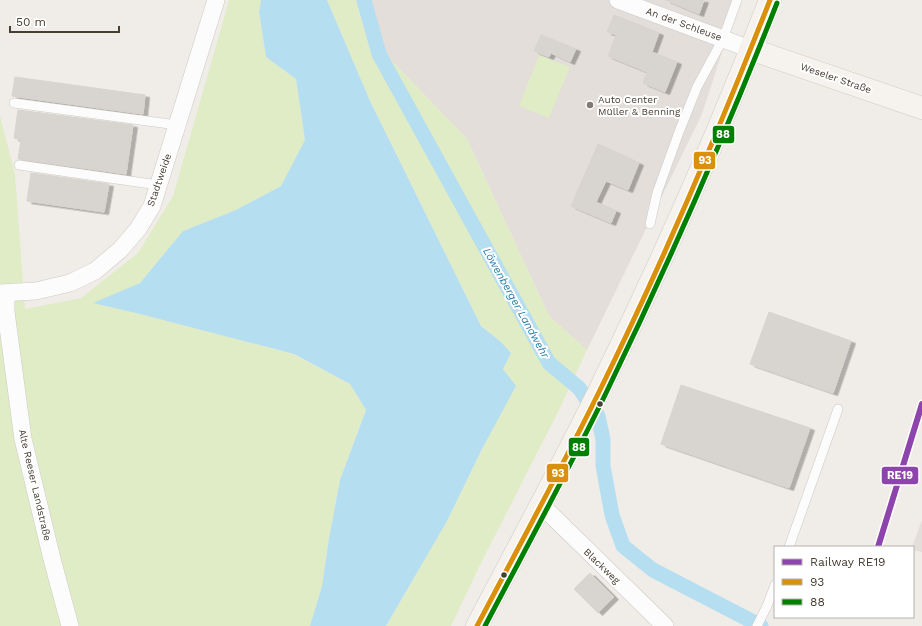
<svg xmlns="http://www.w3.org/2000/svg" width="922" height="626" font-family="'Work Sans',sans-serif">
  <defs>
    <filter id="shadow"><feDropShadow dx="4.5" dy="2.5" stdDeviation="0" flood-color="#0004"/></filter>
  </defs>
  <rect width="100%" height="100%" fill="#f0ede8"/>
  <g fill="#e3ded9">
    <path d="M356 0H739L702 114 587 350 549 316 467 139 365 33Z"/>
    <path d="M922 520V552L913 550 912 547Z"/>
  </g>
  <g fill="#e0ecc6">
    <path d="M229 0H261L259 12 266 57 296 79 305 140 281 186 236 210 183 231 140 283 94 303 140 314 293 354 350 384 366 410 340 480 329 538 322 586 310 626H0V116L15 174 25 309 81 298 138 253 173 196Z"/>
    <path d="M327 0H356L365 33 467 139 549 316 587 350 557 414 480 565 451 626H386L447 521 482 449 515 386 503 369 501 342 481 326 370 101Z"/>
    <path d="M539 55 570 67 549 118 519 106Z"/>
  </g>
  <path fill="#b5def1" d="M261 0H327L370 101 481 326 501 342 511 353 503 369 516 386 482 449 447 521 386 626H310L322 586 329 538 340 480 366 410 350 384 294 354 140 314 93 303 140 283 183 231 236 210 281 186 305 140 296 79 266 57 259 12Z"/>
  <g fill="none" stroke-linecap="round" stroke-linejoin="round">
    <path stroke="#b5def1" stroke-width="15" d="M364 0 379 54 549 363 579 388 598 416 603 439V466L612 515 623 546 653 570 761 626"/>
  </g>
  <g fill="#d8d4cf" stroke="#d8d4ce" filter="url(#shadow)">
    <path d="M666 0H704L699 14Z"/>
    <path d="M614 15 659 33 652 52 677 62 665 92 643 83 647 72 608 56 616 35 607 32Z"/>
    <path d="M541 35 576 49 570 62 551 53 549 57 534 51Z"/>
    <path d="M15 77 145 95 143 114 12 96Z"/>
    <path d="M18 110 133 125 126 174 18 159 21 140 14 138Z"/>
    <path d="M598 144 639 163 628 190 606 181 596 202 616 211 611 223 571 206Z"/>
    <path d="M31 173 109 184 104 212 27 201Z"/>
    <path d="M769 312 851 341 833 393 750 364Z"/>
    <path d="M681 385 810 428 789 488 661 444Z"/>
    <path d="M590 573 614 597 598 613 574 589Z"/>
  </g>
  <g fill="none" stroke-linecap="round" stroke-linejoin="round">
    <defs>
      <g id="lane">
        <path d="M14 103 177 125"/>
        <path d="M19 165 158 185"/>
        <path d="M650 224 657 193 679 132 697 87 723 39 737 0"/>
        <path d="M789 547 838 409"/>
        <path d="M757 626 767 606 775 585"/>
      </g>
      <g id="street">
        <path d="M618 0 750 49"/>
        <path d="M0 293 36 291 70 283 95 271 120 250 138 229 152 206 216 0"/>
        <path d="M6 293V312L23 439 52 559 70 626"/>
        <path d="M540 504 665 626"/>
      </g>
      <g id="secondary">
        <path d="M750 49 922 108"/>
        <path d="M477 626C518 548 560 470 599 391 661 264 719 133 770 0"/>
      </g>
    </defs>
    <use href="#lane" stroke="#cdc9c4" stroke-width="10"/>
    <use href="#street" stroke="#cdc9c4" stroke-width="18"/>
    <use href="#secondary" stroke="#d0cabf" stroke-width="23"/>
    <use href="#lane" stroke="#fdfcfc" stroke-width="9"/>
    <use href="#street" stroke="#fdfcfc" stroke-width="17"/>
    <use href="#secondary" stroke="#f6f3ee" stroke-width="22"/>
    <defs>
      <path id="bus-1" d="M477 626C518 548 560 471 599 392 662 264 718 133 770 0"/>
      <path id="bus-2" d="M485 626C526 548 568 471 606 393 668 265 725 135 777 3"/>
    </defs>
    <use href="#bus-1" stroke="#fff" stroke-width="8"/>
    <use href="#bus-2" stroke="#fff" stroke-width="8"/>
    <use href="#bus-1" stroke="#da900a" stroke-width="5"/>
    <use href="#bus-2" stroke="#008000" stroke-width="5"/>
    <defs>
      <path id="rail-1" d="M878 547 922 404"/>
    </defs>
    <use href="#rail-1" stroke="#fff" stroke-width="9"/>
    <use href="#rail-1" stroke="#8e44ad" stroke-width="6"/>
  </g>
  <circle fill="#827b73" stroke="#fff" stroke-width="1.5" cx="590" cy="105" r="4"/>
  <g fill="#473e34" stroke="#fff" stroke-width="1.5">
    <circle cx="600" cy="404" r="3.5"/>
    <circle cx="504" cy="575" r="3.5"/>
  </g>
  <g text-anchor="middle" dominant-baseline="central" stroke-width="4" stroke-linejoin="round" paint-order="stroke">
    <g font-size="10" fill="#473e34" stroke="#fff">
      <text transform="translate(684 24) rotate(20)">An der Schleuse</text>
      <text transform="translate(836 78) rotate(19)">Weseler Straße</text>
      <text transform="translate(159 180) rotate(-71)">Stadtweide</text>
      <text transform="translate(35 485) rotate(77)">Alte Reeser Landstraße</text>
      <text transform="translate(602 566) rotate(44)">Blackweg</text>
    </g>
    <g font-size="10" fill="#473e34" stroke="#fff" text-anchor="start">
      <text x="598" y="99">Auto Center<tspan x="598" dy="12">Müller &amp; Benning</tspan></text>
    </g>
    <g font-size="11" font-style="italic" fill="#237ca9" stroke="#fff">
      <text transform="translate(516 303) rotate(61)">Löwenberger Landwehr</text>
    </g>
  </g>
  <g stroke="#fff" stroke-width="1.5">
    <rect x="712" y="125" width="23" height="19" rx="4" fill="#008000"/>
    <rect x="693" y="151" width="23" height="19" rx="4" fill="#da900a"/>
    <rect x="568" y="437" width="22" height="20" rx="4" fill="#008000"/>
    <rect x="546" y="463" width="23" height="20" rx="4" fill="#da900a"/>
    <rect x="881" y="466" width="38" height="19" rx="4" fill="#8e44ad"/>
  </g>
  <g font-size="11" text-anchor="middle" font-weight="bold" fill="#fff">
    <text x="723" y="138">88</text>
    <text x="705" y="164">93</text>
    <text x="579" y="451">88</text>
    <text x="558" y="477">93</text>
    <text x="900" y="479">RE19</text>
  </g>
  <rect x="774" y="546" width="140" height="72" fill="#ffffff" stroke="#b5b2ae"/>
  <rect x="782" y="559" width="20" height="6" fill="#8e44ad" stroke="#b5b2ae"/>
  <text x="810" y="566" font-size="12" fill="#473e34">Railway RE19</text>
  <rect x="782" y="579" width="20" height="6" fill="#da900a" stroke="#b5b2ae"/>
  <text x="810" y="586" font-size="12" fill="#473e34">93</text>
  <rect x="782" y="599" width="20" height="6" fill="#008000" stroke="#b5b2ae"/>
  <text x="810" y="606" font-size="12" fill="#473e34">88</text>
  <path d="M10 26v6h109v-6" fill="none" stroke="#473e34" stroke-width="2"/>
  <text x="16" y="26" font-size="12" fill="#473e34" stroke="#ffffff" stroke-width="3" paint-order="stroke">50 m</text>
</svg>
